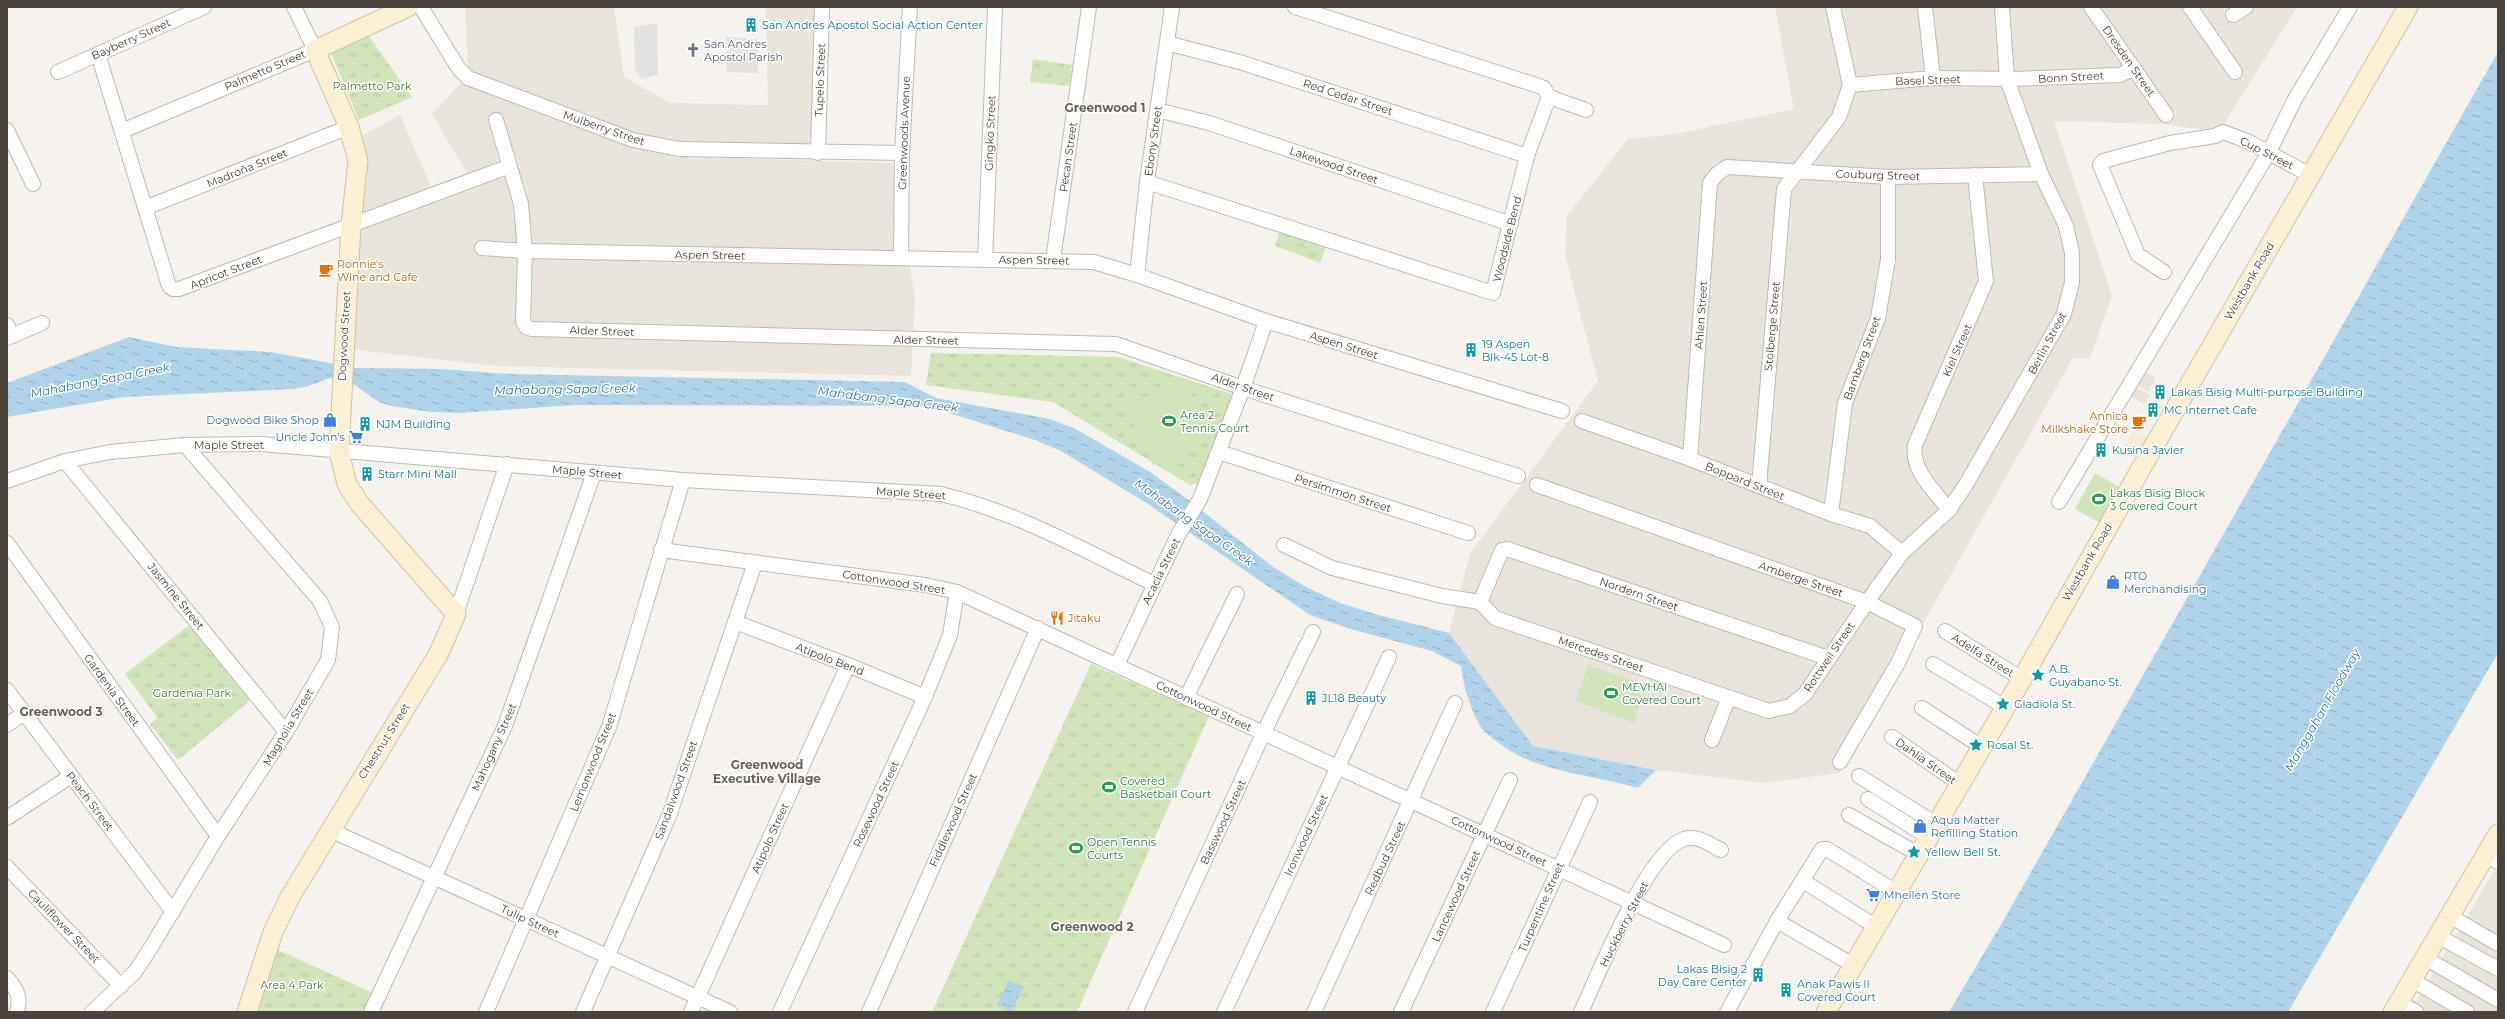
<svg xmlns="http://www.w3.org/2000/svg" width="2505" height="1019" font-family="Montserrat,sans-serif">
  <defs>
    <pattern id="park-tufts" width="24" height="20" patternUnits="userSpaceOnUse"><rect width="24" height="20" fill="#d2e4ba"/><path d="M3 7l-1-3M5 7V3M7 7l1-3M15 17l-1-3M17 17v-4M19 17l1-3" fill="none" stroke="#b6c5a1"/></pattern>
    <pattern id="water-ripples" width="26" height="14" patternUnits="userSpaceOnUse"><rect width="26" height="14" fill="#b0d4ea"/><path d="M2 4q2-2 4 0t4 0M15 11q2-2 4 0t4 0" fill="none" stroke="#91aebf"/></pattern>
  </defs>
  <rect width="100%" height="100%" fill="#f5f2ed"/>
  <g fill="#e8e4db">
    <path d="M465 7H614L624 77 671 103 768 105 766 7H814V148L684 144 619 129 468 71Z"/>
    <path d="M1775 7H2297L2219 132 2162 124 2054 121 2112 296 2090 358H2073L1839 773 1763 783 1656 770 1533 746 1449 633 1470 553 1598 381 1565 255 1567 216 1628 139 1676 134 1794 109Z"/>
    <path d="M462 82 688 157 892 163 915 298 911 376 495 366 349 349 361 215 368 175 361 136 400 115 431 187 467 173 432 114Z"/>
    <path d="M2146 372 2156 378 2148 392 2138 386Z"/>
    <path d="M2130 384 2150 395 2145 404 2125 393Z"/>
    <path d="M2494 871 2498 873V1012H2410Z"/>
  </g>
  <path fill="#f4e9db" d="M2133 430 2148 438 2139 453 2124 445Z"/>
  <g fill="url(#park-tufts)">
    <path d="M368 35 412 97 359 120 331 53Z"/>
    <path d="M1033 59 1072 65 1069 86 1030 82Z"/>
    <path d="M1280 230 1326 247 1320 263 1275 246Z"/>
    <path d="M931 353 1118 357 1235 395 1202 482 1190 485 1053 402 926 385Z"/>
    <path d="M191 624 252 699 178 760 150 724 158 718 125 674Z"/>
    <path d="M1091 664 1209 716 1077 1012H932Z"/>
    <path d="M276 949 375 994 366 1012H255Z"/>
  </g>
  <g fill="#d2e4ba">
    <path d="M1184 378 1212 436 1153 465 1126 406Z"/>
    <path d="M2095 473 2124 490 2104 525 2075 509Z"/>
    <path d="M1588 665 1645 685 1634 723 1576 701Z"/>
  </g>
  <g fill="#e4e2e0">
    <path d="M657 23 658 75 642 79 635 69 634 27Z"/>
    <path d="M726 37 757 39 758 73 727 72Z"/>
  </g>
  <g fill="url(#water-ripples)">
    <path d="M2498 52V653L2288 1012H1949L2006 916Z"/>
    <path d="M129 337 176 347 271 352 356 368 441 369 510 374 905 382 936 398 1049 419 1074 428 1150 472 1186 498 1273 567 1306 587 1340 603 1375 614 1449 633 1533 746 1656 770 1638 788C1590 774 1536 773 1496 741 1491 737 1485 733 1482 729 1471 711 1463 686 1461 666L1432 651 1354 630 1310 615 1148 504 1061 451 1035 440 927 406 575 405 460 413 432 412 391 406 379 402 346 379 338 377 330 378 309 386 293 389 124 397 7 417V383Z"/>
    <path d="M1009 980 1024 987 1011 1012 997 1005Z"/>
  </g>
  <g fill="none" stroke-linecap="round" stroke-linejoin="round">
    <defs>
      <g id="street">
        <path d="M421 7 459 69 468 78 633 140 679 149 902 153"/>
        <path d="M1925 7 1933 78"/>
        <path d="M2091 7 2166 115"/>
        <path d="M2190 7 2235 72"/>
        <path d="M2233 15 2246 7"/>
        <path d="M1167 43 1243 63 1527 156"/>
        <path d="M98 54 169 286 173 289H179L510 166"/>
        <path d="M58 72 204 7"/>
        <path d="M1850 85 1933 78 2015 79 2120 75 2134 68"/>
        <path d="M1549 97 1586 110"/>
        <path d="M1157 110 1209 123 1511 224"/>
        <path d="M496 120 521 204 525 251 523 321 526 327 532 329 1116 344 1243 388 1518 476"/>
        <path d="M7 130 33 184"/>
        <path d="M122 131 315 50 294 7"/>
        <path d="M818 153 822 7"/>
        <path d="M1147 182 1493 293 1527 156 1549 97 1544 88 1539 86 1295 7"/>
        <path d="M145 208 349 127"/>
        <path d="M482 248 525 251 1094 262 1137 275 1266 321 1562 411"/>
        <path d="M901 258 902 153 910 7"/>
        <path d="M985 260 995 7"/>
        <path d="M1053 260 1089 7"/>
        <path d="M2164 272 2138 255 2100 165 2103 161 2170 143 2215 136 2223 132 2247 141 2310 175"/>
        <path d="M1137 275 1147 182 1172 7"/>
        <path d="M7 325 12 336"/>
        <path d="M7 338 42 323"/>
        <path d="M1582 421 1690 459 1831 514 1870 526 1902 553"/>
        <path d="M1219 452 1468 533"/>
        <path d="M1690 459 1710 183 1717 174 1727 167 1888 177 2041 174"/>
        <path d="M65 461 286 732"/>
        <path d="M7 481 65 461 110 452 185 445 262 444 683 480 941 494C1017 512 1085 551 1154 584"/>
        <path d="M1537 485 1867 602 1915 626 1898 663 1840 762"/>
        <path d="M1759 486 1784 189 1839 117 1850 85 1833 7"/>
        <path d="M2059 502 2268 154 2295 99 2350 7"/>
        <path d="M1949 510C1934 490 1911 471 1915 445L1986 281 1975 175"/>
        <path d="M1831 514 1845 403 1878 318 1888 259V177"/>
        <path d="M7 543 218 836"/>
        <path d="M1284 545 1332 568 1442 596 1480 602"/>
        <path d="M661 550 925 585 957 592 1724 945"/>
        <path d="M1480 602 1495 618 1769 711 1790 706 1805 694 1867 602 1902 553 1949 510 1965 486 2064 314 2072 282V253L2066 226 2041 174 2007 79 2002 7"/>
        <path d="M1480 602 1502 550 1507 549 1828 658"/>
        <path d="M456 614 507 464"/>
        <path d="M735 622 848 665 925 697"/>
        <path d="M1945 631 2022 679"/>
        <path d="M1933 664 2005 707"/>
        <path d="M1117 665 1178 535 1200 499 1243 388 1266 321"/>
        <path d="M7 690 173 912"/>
        <path d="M1186 698 1237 594"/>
        <path d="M1922 708 1982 747"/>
        <path d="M7 725 24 713"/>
        <path d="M1892 737 1960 784"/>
        <path d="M1712 740 1729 697"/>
        <path d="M1859 776 1936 824"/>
        <path d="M1868 799 1928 837"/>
        <path d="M1849 815 1918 854"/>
        <path d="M7 818 71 776"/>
        <path d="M330 830 730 1012"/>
        <path d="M2485 855 2498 862"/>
        <path d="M7 867 121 986"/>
        <path d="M1803 881 1875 926"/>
        <path d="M2450 916 2498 944"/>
        <path d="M1777 921 1853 965"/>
        <path d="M2438 936 2498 969"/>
        <path d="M2425 958 2498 1000"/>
        <path d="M7 978C17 989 21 997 17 1012"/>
        <path d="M2412 980 2467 1012"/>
        <path d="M2399 1002 2416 1012"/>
        <path d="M92 1012 135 972 150 949 218 836 286 732 328 660 332 627 320 601 185 445"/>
        <path d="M371 1012 505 726 594 473"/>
        <path d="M486 1012 609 727 683 480"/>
        <path d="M583 1012 669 816 755 563"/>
        <path d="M691 1012 848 665"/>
        <path d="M780 1012 925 697 950 635 957 592"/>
        <path d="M869 1012 1038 628"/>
        <path d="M1135 1012 1263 734 1313 632"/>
        <path d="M1224 1012 1389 657"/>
        <path d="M1314 1012 1455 703"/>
        <path d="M1401 1012 1510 780"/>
        <path d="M1493 1012 1590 802"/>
        <path d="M1581 1012C1598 976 1647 851 1684 839 1698 835 1709 844 1721 850"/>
        <path d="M1727 1012 1777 921 1822 849H1827L1896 892"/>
      </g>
      <g id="secondary">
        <path d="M247 1012 273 932 290 897 439 653 456 614 359 503 347 484 339 452 351 224 358 161 349 127 315 50 408 7"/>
        <path d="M1826 1012 2022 679 2143 465 2408 7"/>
        <path d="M2393 1012 2498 834"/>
      </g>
    </defs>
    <use href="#street" stroke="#bfbab0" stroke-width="16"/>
    <use href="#secondary" stroke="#cfc2a1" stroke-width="21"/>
    <use href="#street" stroke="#fff" stroke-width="14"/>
    <use href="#secondary" stroke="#faefd2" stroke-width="19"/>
  </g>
  <defs>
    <symbol id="building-bare" viewBox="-9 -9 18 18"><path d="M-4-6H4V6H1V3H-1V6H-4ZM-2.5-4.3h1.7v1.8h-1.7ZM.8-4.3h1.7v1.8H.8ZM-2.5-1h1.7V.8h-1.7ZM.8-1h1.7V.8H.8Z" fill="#0f9aa8" stroke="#fff" stroke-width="2.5" paint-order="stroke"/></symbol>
    <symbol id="church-bare" viewBox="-9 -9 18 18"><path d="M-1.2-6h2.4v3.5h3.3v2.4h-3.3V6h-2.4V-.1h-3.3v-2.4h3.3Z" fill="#6b7280" stroke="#fff" stroke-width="2.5" paint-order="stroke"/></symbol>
    <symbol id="cafe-bare" viewBox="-9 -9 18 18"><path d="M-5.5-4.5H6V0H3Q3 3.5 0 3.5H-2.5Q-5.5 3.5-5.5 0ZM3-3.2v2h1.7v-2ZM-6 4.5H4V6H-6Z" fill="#e8710a" stroke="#fff" stroke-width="2.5" paint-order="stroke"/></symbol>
    <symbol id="shop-bare" viewBox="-9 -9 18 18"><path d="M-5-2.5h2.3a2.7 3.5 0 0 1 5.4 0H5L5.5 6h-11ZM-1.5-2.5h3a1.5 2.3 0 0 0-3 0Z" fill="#3f7fe0" stroke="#fff" stroke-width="2.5" paint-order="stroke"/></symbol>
    <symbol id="stadium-bare" viewBox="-9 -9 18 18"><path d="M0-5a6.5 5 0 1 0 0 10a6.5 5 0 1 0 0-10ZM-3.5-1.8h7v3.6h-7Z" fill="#2e9e5b" stroke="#fff" stroke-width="2.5" paint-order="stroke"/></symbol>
    <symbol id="supermarket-bare" viewBox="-9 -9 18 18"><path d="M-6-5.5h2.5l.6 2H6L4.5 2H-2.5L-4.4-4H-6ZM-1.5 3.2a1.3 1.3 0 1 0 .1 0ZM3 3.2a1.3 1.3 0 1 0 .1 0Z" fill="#3f7fe0" stroke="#fff" stroke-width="2.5" paint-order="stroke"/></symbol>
    <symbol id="restaurant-bare" viewBox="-9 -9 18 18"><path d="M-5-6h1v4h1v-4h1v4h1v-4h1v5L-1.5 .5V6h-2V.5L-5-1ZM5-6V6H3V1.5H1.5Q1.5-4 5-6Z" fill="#e8710a" stroke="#fff" stroke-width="2.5" paint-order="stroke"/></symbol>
    <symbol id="sight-bare" viewBox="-9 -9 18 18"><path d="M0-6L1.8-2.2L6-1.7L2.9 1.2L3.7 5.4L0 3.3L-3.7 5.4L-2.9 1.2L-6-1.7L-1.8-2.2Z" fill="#0f9aa8" stroke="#fff" stroke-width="2.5" paint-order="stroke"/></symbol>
  </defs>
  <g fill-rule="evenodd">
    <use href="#building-bare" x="741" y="15" width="20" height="20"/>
    <use href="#church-bare" x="683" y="40" width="20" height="20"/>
    <use href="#cafe-bare" x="316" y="260" width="20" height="20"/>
    <use href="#building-bare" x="1461" y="340" width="20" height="20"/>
    <use href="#building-bare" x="2150" y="382" width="20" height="20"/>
    <use href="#building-bare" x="2143" y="400" width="20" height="20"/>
    <use href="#shop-bare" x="320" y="410" width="20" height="20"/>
    <use href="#stadium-bare" x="1159" y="411" width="20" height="20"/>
    <use href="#cafe-bare" x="2129" y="412" width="20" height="20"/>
    <use href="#building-bare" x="355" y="414" width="20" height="20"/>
    <use href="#supermarket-bare" x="346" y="427" width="20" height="20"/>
    <use href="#building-bare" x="2091" y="440" width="20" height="20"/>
    <use href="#building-bare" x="357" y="464" width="20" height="20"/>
    <use href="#stadium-bare" x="2089" y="489" width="20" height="20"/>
    <use href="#shop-bare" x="2103" y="572" width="20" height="20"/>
    <use href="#restaurant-bare" x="1047" y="608" width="20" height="20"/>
    <use href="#sight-bare" x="2028" y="665" width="20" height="20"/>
    <use href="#stadium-bare" x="1601" y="683" width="20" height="20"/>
    <use href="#building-bare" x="1301" y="688" width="20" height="20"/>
    <use href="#sight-bare" x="1993" y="694" width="20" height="20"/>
    <use href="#sight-bare" x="1966" y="735" width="20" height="20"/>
    <use href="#stadium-bare" x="1099" y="777" width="20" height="20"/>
    <use href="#shop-bare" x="1910" y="816" width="20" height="20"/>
    <use href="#stadium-bare" x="1066" y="838" width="20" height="20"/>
    <use href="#sight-bare" x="1904" y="842" width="20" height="20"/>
    <use href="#supermarket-bare" x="1863" y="885" width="20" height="20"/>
    <use href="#building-bare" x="1748" y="965" width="20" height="20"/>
    <use href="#building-bare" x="1776" y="980" width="20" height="20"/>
  </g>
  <g text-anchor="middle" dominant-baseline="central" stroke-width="3" stroke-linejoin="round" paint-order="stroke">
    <g font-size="11" fill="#0d838f" stroke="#fff" text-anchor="start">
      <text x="762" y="25">San Andres Apostol Social Action Center</text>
      <text x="1482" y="344">19 Aspen<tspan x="1482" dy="13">Blk-45 Lot-8</tspan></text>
      <text x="2171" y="392">Lakas Bisig Multi-purpose Building</text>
      <text x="2164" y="410">MC Internet Cafe</text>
      <text x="376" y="424">NJM Building</text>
      <text x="2112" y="450">Kusina Javier</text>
      <text x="378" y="474">Starr Mini Mall</text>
      <text x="2049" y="669">A.B.<tspan x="2049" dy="13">Guyabano St.</tspan></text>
      <text x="1322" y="698">JL18 Beauty</text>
      <text x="2014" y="704">Gladiola St.</text>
      <text x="1987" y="745">Rosal St.</text>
      <text x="1925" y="852">Yellow Bell St.</text>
      <text x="1747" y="969" text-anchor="end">Lakas Bisig 2<tspan x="1747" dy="13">Day Care Center</tspan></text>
      <text x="1797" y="984">Anak Pawis II<tspan x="1797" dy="13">Covered Court</tspan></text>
    </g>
    <g font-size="11" fill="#49433b" stroke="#fff">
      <text transform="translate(131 39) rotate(-24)">Bayberry Street</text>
      <text transform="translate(2129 61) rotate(55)">Dresden Street</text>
      <text transform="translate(265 70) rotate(-23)">Palmetto Street</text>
      <text transform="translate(2071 77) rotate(-3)">Bonn Street</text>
      <text transform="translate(820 80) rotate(-88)">Tupelo Street</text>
      <text transform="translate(1928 80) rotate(-2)">Basel Street</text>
      <text transform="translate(1348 97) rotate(18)">Red Cedar Street</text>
      <text transform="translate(604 128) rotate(19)">Mulberry Street</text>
      <text transform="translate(904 133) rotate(-88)">Greenwoods Avenue</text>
      <text transform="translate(990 133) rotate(-88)">Gingko Street</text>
      <text transform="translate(1153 141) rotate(-82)">Ebony Street</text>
      <text transform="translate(2267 153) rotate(27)">Cup Street</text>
      <text transform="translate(1068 157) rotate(-82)">Pecan Street</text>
      <text transform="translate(1334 165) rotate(19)">Lakewood Street</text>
      <text transform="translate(247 168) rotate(-22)">Madroña Street</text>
      <text transform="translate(1878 175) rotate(2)">Couburg Street</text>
      <text transform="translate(1507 239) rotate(-76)">Woodside Bend</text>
      <text transform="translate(710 255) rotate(1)">Aspen Street</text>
      <text transform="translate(1034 260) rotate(1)">Aspen Street</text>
      <text transform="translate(226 272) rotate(-21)">Apricot Street</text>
      <text transform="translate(2249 281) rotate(-60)">Westbank Road</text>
      <text transform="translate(1701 315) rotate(-86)">Ahlen Street</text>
      <text transform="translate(1772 326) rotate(-85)">Stolberge Street</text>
      <text transform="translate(602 331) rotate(2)">Alder Street</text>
      <text transform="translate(344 336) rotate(-87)">Dogwood Street</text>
      <text transform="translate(926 340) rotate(1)">Alder Street</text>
      <text transform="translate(2047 343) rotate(-62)">Berlin Street</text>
      <text transform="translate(1344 345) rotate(17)">Aspen Street</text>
      <text transform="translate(1957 350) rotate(-66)">Kiel Street</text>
      <text transform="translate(1862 358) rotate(-70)">Bamberg Street</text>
      <text transform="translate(1243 387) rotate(19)">Alder Street</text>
      <text x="229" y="445">Maple Street</text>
      <text transform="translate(587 472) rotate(5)">Maple Street</text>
      <text transform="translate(1745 481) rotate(22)">Boppard Street</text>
      <text transform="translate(911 493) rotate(4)">Maple Street</text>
      <text transform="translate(1343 493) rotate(18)">Persimmon Street</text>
      <text transform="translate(2087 562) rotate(-60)">Westbank Road</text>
      <text transform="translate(1161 571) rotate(-64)">Acacia Street</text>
      <text transform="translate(1801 579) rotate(19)">Amberge Street</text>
      <text transform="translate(894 582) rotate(9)">Cottonwood Street</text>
      <text transform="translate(1639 594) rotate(19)">Nordern Street</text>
      <text transform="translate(176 596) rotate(51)">Jasmine Street</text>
      <text transform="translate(1601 654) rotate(19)">Mercedes Street</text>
      <text transform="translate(1983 655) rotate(32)">Adelfa Street</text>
      <text transform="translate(1829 657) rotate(-56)">Rottweil Street</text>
      <text transform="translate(830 659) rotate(21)">Atipolo Bend</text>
      <text transform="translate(112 690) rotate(54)">Gardenia Street</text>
      <text transform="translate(1204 706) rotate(25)">Cottonwood Street</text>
      <text transform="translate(288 727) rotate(-59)">Magnolia Street</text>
      <text transform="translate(384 741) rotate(-58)">Chestnut Street</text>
      <text transform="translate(494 747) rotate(-66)">Mahogany Street</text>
      <text transform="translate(1926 761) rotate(35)">Dahlia Street</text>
      <text transform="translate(593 762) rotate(-68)">Lemonwood Street</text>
      <text transform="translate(676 790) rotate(-70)">Sandalwood Street</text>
      <text transform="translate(90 801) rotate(53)">Peach Street</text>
      <text transform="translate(876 804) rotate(-65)">Rosewood Street</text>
      <text transform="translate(953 820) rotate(-66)">Fiddlewood Street</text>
      <text transform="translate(1223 822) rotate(-65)">Basswood Street</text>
      <text transform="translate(1306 835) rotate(-65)">Ironwood Street</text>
      <text transform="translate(770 838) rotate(-66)">Atipolo Street</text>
      <text transform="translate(1499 841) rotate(25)">Cottonwood Street</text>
      <text transform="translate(1385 858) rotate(-65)">Redbud Street</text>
      <text transform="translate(1456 896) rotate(-65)">Lancewood Street</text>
      <text transform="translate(1541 907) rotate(-66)">Turpentine Street</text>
      <text transform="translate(530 921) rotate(25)">Tulip Street</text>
      <text transform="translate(1624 924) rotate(-63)">Huckberry Street</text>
      <text transform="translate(64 926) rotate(46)">Cauliflower Street</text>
    </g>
    <g font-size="11" fill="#5b616d" stroke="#fff" text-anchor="start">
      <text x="704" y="44">San Andres<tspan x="704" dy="13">Apostol Parish</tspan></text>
    </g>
    <g font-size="11" fill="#4d7633" stroke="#fff">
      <text x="372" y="86">Palmetto Park</text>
      <text x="192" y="693">Gardenia Park</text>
      <text x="292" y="985">Area 4 Park</text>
    </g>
    <g font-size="11" fill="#c56008" stroke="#fff" text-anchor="start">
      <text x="337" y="264">Ronnie's<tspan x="337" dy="13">Wine and Cafe</tspan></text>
      <text x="2128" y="416" text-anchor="end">Annica<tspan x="2128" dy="13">Milkshake Store</tspan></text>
      <text x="1068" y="618">Jitaku</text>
    </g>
    <g font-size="11" fill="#27864d" stroke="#fff" text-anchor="start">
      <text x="1180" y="415">Area 2<tspan x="1180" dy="13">Tennis Court</tspan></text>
      <text x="2110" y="493">Lakas Bisig Block<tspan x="2110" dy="13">3 Covered Court</tspan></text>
      <text x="1622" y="687">MEVHAI<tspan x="1622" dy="13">Covered Court</tspan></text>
      <text x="1120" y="781">Covered<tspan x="1120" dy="13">Basketball Court</tspan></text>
      <text x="1087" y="842">Open Tennis<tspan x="1087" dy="13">Courts</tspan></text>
    </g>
    <g font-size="11" fill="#366cbe" stroke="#fff" text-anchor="start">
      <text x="319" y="420" text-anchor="end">Dogwood Bike Shop</text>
      <text x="345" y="437" text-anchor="end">Uncle John's</text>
      <text x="2124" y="576">RTO<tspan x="2124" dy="13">Merchandising</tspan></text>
      <text x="1931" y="820">Aqua Matter<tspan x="1931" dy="13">Refilling Station</tspan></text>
      <text x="1884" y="895">Mhellen Store</text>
    </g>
    <g font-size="12" font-weight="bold" fill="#6a6053" stroke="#fff">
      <text x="1105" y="107">Greenwood 1</text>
      <text x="61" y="711">Greenwood 3</text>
      <text x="767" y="764">Greenwood<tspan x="767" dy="14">Executive Village</tspan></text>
      <text x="1092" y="926">Greenwood 2</text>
    </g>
    <g font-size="12" font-style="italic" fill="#3b7aa3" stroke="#fff">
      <text transform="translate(100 380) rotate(-11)">Mahabang Sapa Creek</text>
      <text transform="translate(565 389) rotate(-1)">Mahabang Sapa Creek</text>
      <text transform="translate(888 399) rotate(7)">Mahabang Sapa Creek</text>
      <text transform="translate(1194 522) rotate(35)">Mahabang Sapa Creek</text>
      <text transform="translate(2322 710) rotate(-60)">Manggahan Floodway</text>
    </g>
  </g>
  <rect width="2505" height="1019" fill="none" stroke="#49433b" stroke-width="16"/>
</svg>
